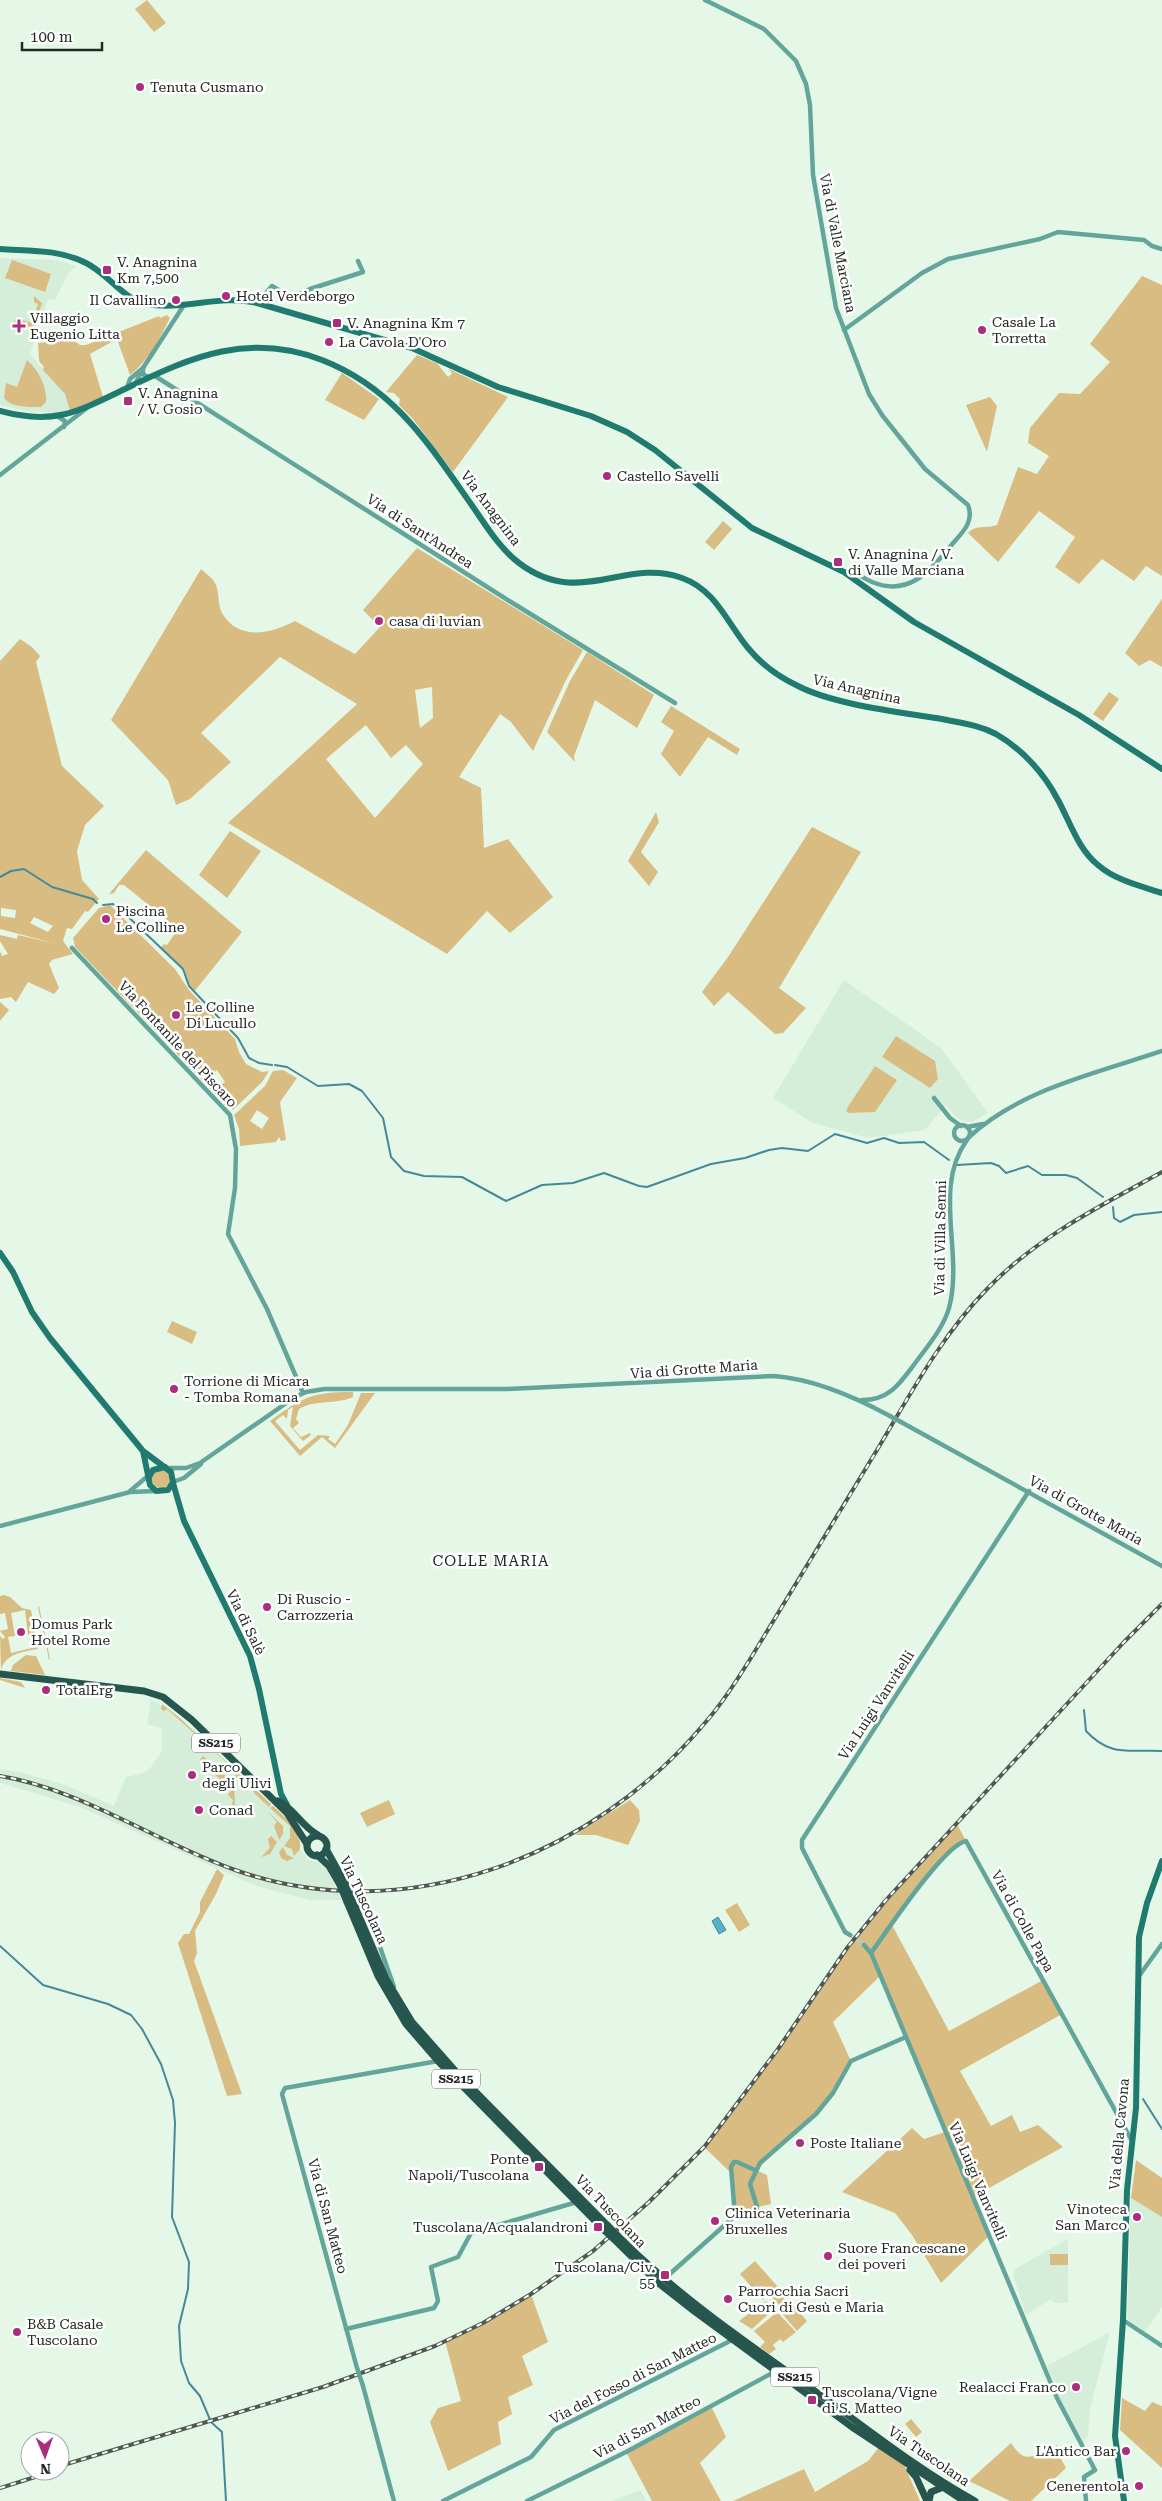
<svg xmlns="http://www.w3.org/2000/svg" width="1162" height="2501" font-family="'Roboto Serif',serif">
  <rect width="100%" height="100%" fill="#e5f8e8"/>
  <g fill="#d5eed9">
    <path d="M0 258 56 260 76 266 68 274 55 300 48 299 30 354 65 394 70 411 55 413 27 411 0 405Z"/>
    <path d="M844 980 941 1048 988 1113 972 1122H966L957 1118 946 1105 925 1130 868 1138 813 1123 773 1098Z"/>
    <path d="M151 1699 180 1718 279 1812 293 1828 300 1841V1849L308 1860 320 1862 326 1867 342 1900H310L256 1886 80 1807 0 1783V1769L24 1773 65 1785 114 1806 126 1777 143 1773 151 1767 162 1751V1728L147 1724Z"/>
    <path d="M1131 2198 1162 2217V2307L1145 2332 1127 2319Z"/>
    <path d="M1068 2239V2303H1054L1051 2299 1026 2315 1013 2275 1015 2269Z"/>
    <path d="M1110 2332 1090 2408 1088 2436 1083 2443 1068 2419V2412L1065 2411 1047 2366Z"/>
    <path d="M640 2490 647 2501H612Z"/>
  </g>
  <g fill="#d9bc81" fill-rule="evenodd">
    <path d="M147 0 166 23 154 32 135 9Z"/>
    <path d="M12 260 51 274 45 292 5 278Z"/>
    <path d="M1142 276 1162 285V576L1146 566 1134 581 1102 559 1079 584 1055 567 1075 537 1039 511 998 562 968 533C976 524 986 529 997 525L1018 467 1037 474 1049 456 1028 443 1030 428 1059 393 1080 394 1110 362 1090 344Z"/>
    <path d="M34 296 42 303 35 326 29 327 14 322 16 318 32 323 38 304 34 302Z"/>
    <path d="M167 315 170 318C159 340 149 360 130 375L117 339 90 354 103 397 70 411 65 394 43 370 44 367 39 361 38 343 73 340 80 345H86L159 316 160 318Z"/>
    <path d="M417 355 437 363 448 377 452 374 449 369 508 397 453 472 413 419 399 405 400 399 394 393 386 392Z"/>
    <path d="M27 360C38 370 47 386 46 402L41 407C29 407 12 408 4 398L6 383 17 387Z"/>
    <path d="M342 373 379 399 364 420 325 400Z"/>
    <path d="M990 397 997 406 987 452 966 405Z"/>
    <path d="M723 521 732 529 714 550 705 542Z"/>
    <path d="M417 548 583 650 566 680 533 751 511 722 500 714 459 777 481 788 484 848 508 839 553 897 510 933 487 911 447 954 228 823 357 704 280 657 201 733 231 762 190 799 176 805 168 780 111 720 201 569C205 573 213 578 215 583 220 592 217 604 222 613 239 642 272 633 295 621L355 654 380 627 363 610ZM432 687 433 718 420 728 415 690ZM366 725 391 758 406 745 423 764 375 818 326 759Z"/>
    <path d="M1162 599V667L1150 660 1139 666 1125 653Z"/>
    <path d="M20 639 32 647 40 656 36 662 62 766 104 806 85 825 77 851 82 880 99 899 88 912 85 911 72 929 67 928 63 941 73 954 52 960 49 964 59 988 54 994 28 982 16 1002 11 997 0 999V951L2 956 8 954 0 941V935L17 939 18 935 57 944 0 929V661ZM1 908 16 910 15 918 1 916ZM34 917 53 926 48 932 30 923Z"/>
    <path d="M587 652 654 695 637 728 595 700 574 756 575 762 547 732 570 681Z"/>
    <path d="M1109 692 1119 699 1103 721 1093 714Z"/>
    <path d="M671 706 740 749 737 755 708 737 680 777 661 754 674 731 661 722Z"/>
    <path d="M656 812 659 822 641 852 658 872 649 886 628 861Z"/>
    <path d="M812 827 861 852 779 988 806 1008 783 1033 775 1034 728 992 714 1006 702 992 728 957Z"/>
    <path d="M230 831 261 851 227 898 199 875Z"/>
    <path d="M146 850 242 932 194 992 186 981 183 969 160 948 164 944 167 945 178 929 124 885H119L114 893 109 894Z"/>
    <path d="M110 905 175 969 189 990 235 1039 239 1052 246 1064 262 1072 269 1071 262 1082 233 1110 231 1107 228 1108 176 1053 173 1043 168 1044 75 947 73 938 99 908ZM217 1070 225 1082 218 1087 209 1076Z"/>
    <path d="M0 1002 9 1010 0 1021Z"/>
    <path d="M896 1036 935 1061 938 1079 930 1088 882 1057Z"/>
    <path d="M875 1066 897 1080 875 1112 849 1113 846 1111 849 1105Z"/>
    <path d="M283 1070 297 1078 280 1102 286 1140 281 1141 279 1137 276 1142 240 1146 239 1129 234 1115 265 1086 273 1071ZM257 1110 269 1118 262 1129 250 1121Z"/>
    <path d="M172 1321 197 1332 192 1344 167 1332Z"/>
    <path d="M353 1392V1397C336 1405 316 1399 299 1409L296 1419 299 1423 293 1428 301 1437 310 1433 311 1435 303 1441 290 1426 293 1407 288 1410 287 1419 283 1415 275 1421 300 1450 318 1435 330 1436 328 1439 335 1444 348 1425 361 1393H375L335 1448 322 1437 300 1456 270 1421C303 1397 312 1392 353 1392Z"/>
    <circle cx="161" cy="1479" r="9"/>
    <path d="M4 1595 10 1597 22 1608 31 1610 38 1649C23 1652 6 1653 1 1670L0 1636 3 1639 5 1637 0 1631 8 1629 5 1613 0 1614V1596ZM25 1610 28 1635 34 1634 36 1647 11 1653 8 1637 15 1636 11 1613Z"/>
    <path d="M39 1606 50 1659 49 1660 38 1607Z"/>
    <path d="M26 1655 36 1656 45 1675 11 1671 13 1665Z"/>
    <path d="M0 1678 21 1682 25 1688 0 1680Z"/>
    <path d="M162 1704 180 1718 271 1804 269 1807 255 1794 250 1785 234 1777 237 1773 210 1747 206 1751 202 1739 192 1737 195 1734 167 1709 164 1711 161 1709Z"/>
    <path d="M203 1756 231 1781 234 1785 235 1805H232L233 1800 228 1795 231 1790 200 1760Z"/>
    <path d="M389 1800 395 1814 367 1827 360 1813Z"/>
    <path d="M630 1800 639 1810 640 1821 628 1845 596 1835H575Z"/>
    <path d="M273 1806C285 1817 302 1832 300 1849L294 1856 292 1849 284 1846 290 1838V1826L270 1808Z"/>
    <path d="M267 1811 283 1826V1834L279 1840 274 1826 277 1822Z"/>
    <path d="M957 1824 966 1841 942 1858 892 1925 949 2031 1043 1980 1062 2014 960 2071 991 2126 1012 2115 1020 2132 1038 2125 1063 2147 973 2197 989 2236 941 2283 912 2235 895 2213 842 2192 912 2128 924 2139 945 2132 880 1976 833 2022 851 2061 833 2093 816 2114 756 2170 767 2175 771 2204 757 2207 753 2216H735L730 2172 704 2147 733 2111 847 1948 886 1900Z"/>
    <path d="M271 1836 277 1842 270 1854 261 1857 270 1848 268 1839Z"/>
    <path d="M283 1847 287 1855 294 1858 287 1861 281 1858 279 1852Z"/>
    <path d="M217 1869 224 1875 216 1894 195 1931 197 1953 194 1961 242 2094 227 2096 178 1943 184 1934H189L200 1912V1902Z"/>
    <path d="M737 1903 750 1925 739 1932 725 1910Z"/>
    <path d="M1136 2160 1162 2178V2217L1131 2198Z"/>
    <rect x="1050" y="2254" width="18" height="11"/>
    <path d="M755 2261 778 2287 763 2300 740 2274Z"/>
    <path d="M777 2290 786 2301 780 2306 770 2295Z"/>
    <path d="M531 2294 548 2342 522 2356 533 2385 508 2397 512 2414 498 2422 501 2444 448 2471 430 2422 438 2408 461 2401 445 2341 483 2323Z"/>
    <path d="M789 2300 807 2321 797 2331 778 2309Z"/>
    <path d="M766 2301 774 2309 752 2329 739 2321Z"/>
    <path d="M777 2312 796 2332 783 2342 780 2339 773 2345 776 2349 769 2354 760 2347 765 2342 754 2331Z"/>
    <path d="M1122 2398 1145 2411 1152 2402 1162 2406V2468L1120 2430Z"/>
    <path d="M712 2408 726 2437 700 2463 721 2501H652L626 2452Z"/>
    <path d="M911 2419 922 2432 916 2437 905 2424Z"/>
    <path d="M1011 2443C1027 2467 1031 2452 1052 2453L1057 2444V2452L1066 2468 1031 2501H1010L969 2481Z"/>
    <path d="M880 2446 903 2462 920 2501H733L804 2469 815 2492 868 2461Z"/>
  </g>
  <path fill="#54b2c9" stroke="#458998" d="M718 1917 726 1930 719 1934 712 1921Z"/>
  <g fill="none" stroke-linecap="round" stroke-linejoin="round">
    <g stroke="#458998" stroke-width="2">
      <path d="M0 877 11 871 24 869 52 887 93 899 97 903"/>
      <path d="M103 905 113 904 121 910 183 969 189 986 238 1038 249 1058 259 1063 272 1065"/>
      <path d="M275 1065 287 1067 318 1086 349 1084 362 1091 383 1118 391 1157 404 1171 424 1176 462 1177 506 1201 542 1185 573 1183 604 1173 639 1186 647 1187 711 1164 745 1158 769 1150 782 1148 808 1151 835 1134 867 1143 884 1138 899 1143 924 1142 949 1160"/>
      <path d="M957 1165 991 1163 999 1166 1006 1173 1028 1166 1042 1175H1066L1077 1178 1103 1197"/>
      <path d="M1113 1207 1114 1218 1120 1222 1134 1215 1162 1212"/>
      <path d="M1084 1710 1086 1731C1111 1758 1130 1749 1162 1751"/>
      <path d="M0 1946 43 1985 108 2004 131 2015 142 2029 161 2064 173 2100 175 2123 172 2217 189 2262 188 2289 179 2326 181 2361 189 2383 200 2396 211 2422 222 2432 226 2501"/>
      <path d="M1143 2099 1162 2129"/>
    </g>
    <path stroke="#becfc1" stroke-width="4.5" stroke-dasharray="4.5 2" stroke-linecap="butt" d="M850 1935 864 1945"/>
    <g stroke="#63a59a" stroke-width="4.5">
      <path d="M705 0 764 29 796 61 806 84 810 105 813 175 836 308 869 394 882 415 925 469 968 505C974 521 964 531 954 542 932 568 911 598 872 582 862 578 855 570 844 572"/>
      <path d="M257 303 272 286 292 298 310 289 363 272 358 261"/>
      <path d="M844 330 922 273 948 259 1040 239 1058 232 1144 240 1152 246 1162 249"/>
      <path d="M143 368V374L148 377 155 376 511 602 675 703"/>
      <path d="M135 384 143 369"/>
      <path d="M127 388 130 379 143 368 184 305"/>
      <path d="M57 416 65 421 64 427"/>
      <path d="M0 475 87 408"/>
      <path d="M72 948 230 1115 236 1149 235 1188 228 1234 267 1309 303 1393"/>
      <path d="M934 1098 950 1118 961 1126"/>
      <circle cx="962" cy="1133" r="8"/>
      <path d="M967 1127 983 1124"/>
      <path d="M969 1137C1021 1089 1097 1073 1162 1051"/>
      <path d="M862 1400C888 1400 899 1385 913 1366 926 1348 943 1329 949 1308 964 1253 932 1188 967 1140"/>
      <path d="M901 1422 1162 1566"/>
      <path d="M166 1468H186L200 1463 295 1397 306 1392 324 1389H506L774 1376C814 1379 855 1397 890 1416"/>
      <path d="M173 1482 184 1478 201 1464"/>
      <path d="M130 1491 149 1475"/>
      <path d="M0 1526 130 1492 155 1491"/>
      <path d="M356 1908 366 1907 394 1987"/>
      <path d="M850 1935 845 1932 802 1848V1840L1029 1491"/>
      <path d="M864 1945 871 1953 1057 2398 1095 2470 1084 2477 1086 2501"/>
      <path d="M871 1953C887 1931 944 1845 966 1841L1132 2141"/>
      <path d="M1139 1976 1162 1944"/>
      <path d="M735 2216 748 2217 756 2212 757 2207 750 2184 760 2163 816 2114 833 2093 851 2061 906 2037"/>
      <path d="M735 2216 731 2167 734 2162H737L755 2170"/>
      <path d="M663 2280 735 2216"/>
      <path d="M1123 2320 1162 2346"/>
      <path d="M346 2329 434 2308 438 2301 431 2267 458 2257 471 2233 577 2202"/>
      <path d="M357 2368 282 2094 285 2088 438 2061"/>
      <path d="M363 2386 394 2501"/>
      <path d="M443 2501 531 2457 554 2430 734 2339"/>
      <path d="M527 2501 626 2452 776 2371"/>
    </g>
    <g stroke="#207a6f" stroke-width="6">
      <path d="M0 249C29 251 59 249 86 263 107 273 123 299 146 304 183 311 220 294 257 303L412 348 498 387 591 416 627 432 655 450 752 528 844 572 914 622 1079 715 1162 769"/>
      <path d="M0 411C55 426 79 411 127 388 192 356 250 332 322 360 394 388 428 443 471 504 485 524 499 548 519 563 580 609 624 557 682 578 716 590 727 623 748 648 762 665 779 677 798 686 835 705 900 712 942 719 960 723 979 725 996 734 1022 749 1044 773 1058 800 1070 822 1078 849 1098 865 1115 880 1140 886 1162 893"/>
      <path d="M0 1253 13 1272 32 1312 50 1338 143 1451 171 1472 173 1482 168 1490 156 1491 150 1485 143 1451"/>
      <path d="M149 1477 153 1470 165 1467"/>
      <path d="M173 1483 184 1521 250 1656 259 1689 281 1794 287 1805"/>
      <path d="M1124 2501 1115 2436 1123 2320 1127 2190 1136 2108 1139 1937 1147 1903 1162 1861"/>
    </g>
    <g stroke="#27564f" stroke-width="7">
      <path d="M0 1674 144 1691 163 1697 192 1720 287 1813 307 1844"/>
      <path d="M278 1801C295 1809 301 1826 318 1835"/>
      <circle cx="317" cy="1846" r="10"/>
      <path d="M326 1849 346 1885"/>
      <path d="M317 1855 329 1866 340 1885"/>
      <path d="M347 1902 378 1976 406 2024 438 2061 604 2230"/>
      <path d="M353 1902 386 1979 412 2022 459 2075 608 2226"/>
      <path d="M624 2242C681 2298 747 2343 812 2389 865 2427 917 2469 975 2501"/>
      <path d="M620 2245 657 2282 694 2311 852 2427 964 2501"/>
      <path d="M910 2470 916 2477 927 2501"/>
      <path d="M929 2501 931 2492 941 2488"/>
    </g>
    <defs>
      <g id="rail">
        <path d="M0 1776C84 1790 159 1844 238 1871 407 1929 592 1857 704 1724 721 1705 735 1683 749 1661 793 1589 837 1517 880 1445 912 1391 943 1334 987 1289 1036 1238 1100 1206 1162 1172"/>
        <path d="M60 2466 323 2387 435 2346 483 2323 531 2294 593 2251 649 2202 705 2146 778 2049 847 1948 886 1900 1124 1642 1162 1604"/>
        <path d="M0 2488 54 2471"/>
      </g>
    </defs>
    <use href="#rail" stroke="#4f5951" stroke-width="4"/>
    <use href="#rail" stroke="#fff" stroke-width="2" stroke-dasharray="5.5" stroke-linecap="butt"/>
    <g stroke="#63a59a" stroke-width="4.5">
      <path d="M890 1416 901 1422"/>
      <path d="M357 2368 363 2386"/>
    </g>
    <g stroke="#27564f" stroke-width="7">
      <path d="M340 1885 347 1902"/>
      <path d="M346 1885 353 1902"/>
      <path d="M608 2226 624 2242"/>
      <path d="M604 2230 620 2245"/>
    </g>
  </g>
  <g fill="#ab2d7d" stroke="#fff" stroke-width="2">
    <circle cx="140" cy="87" r="5"/>
    <rect x="102" y="265" width="10" height="10" rx="2.5"/>
    <circle cx="226" cy="296" r="5"/>
    <circle cx="176" cy="300" r="5"/>
    <rect x="332" y="318" width="10" height="10" rx="2.5"/>
    <path d="M16.5 318.5h5v5h5v5h-5v5h-5v-5h-5v-5h5z"/>
    <circle cx="982" cy="330" r="5"/>
    <circle cx="329" cy="342" r="5"/>
    <rect x="123" y="396" width="10" height="10" rx="2.5"/>
    <circle cx="607" cy="476" r="5"/>
    <rect x="833" y="557" width="10" height="10" rx="2.5"/>
    <circle cx="379" cy="621" r="5"/>
    <circle cx="106" cy="919" r="5"/>
    <circle cx="176" cy="1015" r="5"/>
    <circle cx="174" cy="1389" r="5"/>
    <circle cx="267" cy="1607" r="5"/>
    <circle cx="21" cy="1632" r="5"/>
    <circle cx="46" cy="1690" r="5"/>
    <circle cx="192" cy="1775" r="5"/>
    <circle cx="199" cy="1810" r="5"/>
    <circle cx="800" cy="2143" r="5"/>
    <rect x="534" y="2162" width="10" height="10" rx="2.5"/>
    <circle cx="1137" cy="2217" r="5"/>
    <circle cx="715" cy="2221" r="5"/>
    <rect x="593" y="2222" width="10" height="10" rx="2.5"/>
    <circle cx="828" cy="2256" r="5"/>
    <rect x="660" y="2270" width="10" height="10" rx="2.5"/>
    <circle cx="728" cy="2299" r="5"/>
    <circle cx="17" cy="2332" r="5"/>
    <circle cx="1076" cy="2387" r="5"/>
    <rect x="807" y="2395" width="10" height="10" rx="2.5"/>
    <circle cx="1126" cy="2451" r="5"/>
    <circle cx="1139" cy="2486" r="5"/>
  </g>
  <g text-anchor="middle" dominant-baseline="central" stroke-width="5" stroke-linejoin="round" paint-order="stroke">
    <g fill="#fff" stroke="#656a66" stroke-width="1">
      <rect x="192" y="1733.5" width="48" height="19" rx="4"/>
      <rect x="432" y="2069.5" width="48" height="19" rx="4"/>
      <rect x="771" y="2367.5" width="48" height="19" rx="4"/>
    </g>
    <g font-size="12" font-weight="bold" fill="#232a25">
      <text x="216" y="1743">SS215</text>
      <text x="456" y="2079">SS215</text>
      <text x="795" y="2377">SS215</text>
    </g>
    <g font-size="14" fill="#232a25" stroke="#fff" text-anchor="start">
      <text x="150" y="87">Tenuta Cusmano</text>
      <text x="117" y="262">V. Anagnina<tspan x="117" dy="16">Km 7,500</tspan></text>
      <text x="236" y="296">Hotel Verdeborgo</text>
      <text x="166" y="300" text-anchor="end">Il Cavallino</text>
      <text x="30" y="318">Villaggio<tspan x="30" dy="16">Eugenio Litta</tspan></text>
      <text x="992" y="322">Casale La<tspan x="992" dy="16">Torretta</tspan></text>
      <text x="347" y="323">V. Anagnina Km 7</text>
      <text x="339" y="342">La Cavola D'Oro</text>
      <text x="138" y="393">V. Anagnina<tspan x="138" dy="16">/ V. Gosio</tspan></text>
      <text x="617" y="476">Castello Savelli</text>
      <text x="848" y="554">V. Anagnina / V.<tspan x="848" dy="16">di Valle Marciana</tspan></text>
      <text x="389" y="621">casa di luvian</text>
      <text x="116" y="911">Piscina<tspan x="116" dy="16">Le Colline</tspan></text>
      <text x="186" y="1007">Le Colline<tspan x="186" dy="16">Di Lucullo</tspan></text>
      <text x="184" y="1381">Torrione di Micara<tspan x="184" dy="16">- Tomba Romana</tspan></text>
      <text x="277" y="1599">Di Ruscio -<tspan x="277" dy="16">Carrozzeria</tspan></text>
      <text x="31" y="1624">Domus Park<tspan x="31" dy="16">Hotel Rome</tspan></text>
      <text x="56" y="1690">TotalErg</text>
      <text x="202" y="1767">Parco<tspan x="202" dy="16">degli Ulivi</tspan></text>
      <text x="209" y="1810">Conad</text>
      <text x="810" y="2143">Poste Italiane</text>
      <text x="529" y="2159" text-anchor="end">Ponte<tspan x="529" dy="16">Napoli/Tuscolana</tspan></text>
      <text x="1127" y="2209" text-anchor="end">Vinoteca<tspan x="1127" dy="16">San Marco</tspan></text>
      <text x="725" y="2213">Clinica Veterinaria<tspan x="725" dy="16">Bruxelles</tspan></text>
      <text x="588" y="2227" text-anchor="end">Tuscolana/Acqualandroni</text>
      <text x="838" y="2248">Suore Francescane<tspan x="838" dy="16">dei poveri</tspan></text>
      <text x="655" y="2267" text-anchor="end">Tuscolana/Civ.<tspan x="655" dy="16">55</tspan></text>
      <text x="738" y="2291">Parrocchia Sacri<tspan x="738" dy="16">Cuori di Gesù e Maria</tspan></text>
      <text x="27" y="2324">B&amp;B Casale<tspan x="27" dy="16">Tuscolano</tspan></text>
      <text x="1066" y="2387" text-anchor="end">Realacci Franco</text>
      <text x="822" y="2392">Tuscolana/Vigne<tspan x="822" dy="16">di S. Matteo</tspan></text>
      <text x="1116" y="2451" text-anchor="end">L'Antico Bar</text>
      <text x="1129" y="2486" text-anchor="end">Cenerentola</text>
    </g>
    <g font-size="14" fill="#232a25" stroke="#fff">
      <text transform="translate(838 243) rotate(79)">Via di Valle Marciana</text>
      <text transform="translate(491 508) rotate(53)">Via Anagnina</text>
      <text transform="translate(420 531) rotate(33)">Via di Sant'Andrea</text>
      <text transform="translate(857 689) rotate(13)">Via Anagnina</text>
      <text transform="translate(178 1044) rotate(47)">Via Fontanile del Piscaro</text>
      <text transform="translate(940 1238) rotate(-89)">Via di Villa Senni</text>
      <text transform="translate(694 1369) rotate(-4)">Via di Grotte Maria</text>
      <text transform="translate(1086 1510) rotate(29)">Via di Grotte Maria</text>
      <text transform="translate(246 1622) rotate(64)">Via di Salè</text>
      <text transform="translate(876 1705) rotate(-57)">Via Luigi Vanvitelli</text>
      <text transform="translate(364 1900) rotate(65)">Via Tuscolana</text>
      <text transform="translate(1023 1921) rotate(61)">Via di Colle Papa</text>
      <text transform="translate(1119 2134) rotate(-85)">Via della Cavona</text>
      <text transform="translate(978 2181) rotate(67)">Via Luigi Vanvitelli</text>
      <text transform="translate(611 2211) rotate(46)">Via Tuscolana</text>
      <text transform="translate(328 2216) rotate(75)">Via di San Matteo</text>
      <text transform="translate(633 2378) rotate(-27)">Via del Fosso di San Matteo</text>
      <text transform="translate(647 2427) rotate(-28)">Via di San Matteo</text>
      <text transform="translate(929 2456) rotate(34)">Via Tuscolana</text>
    </g>
    <g font-size="15" letter-spacing="1" fill="#232a25" stroke="#fff">
      <text x="491" y="1561">COLLE MARIA</text>
    </g>
  </g>
  <g transform="translate(45 2456) rotate(178)"><circle r="24" fill="#ffffff" stroke="#a7aaa8"/>
  <path d="M0-4L9 19L0 12L-9 19Z" fill="#ab2d7d"/>
  <text y="-8" font-size="14" font-weight="bold" text-anchor="middle" fill="#232a25">N</text>
  </g>
  <path d="M22 42v8h80v-8" fill="none" stroke="#232a25" stroke-width="2.5"/>
  <text x="30" y="42" font-size="15" fill="#232a25" stroke="#ffffff" stroke-width="4" paint-order="stroke">100 m</text>
</svg>
